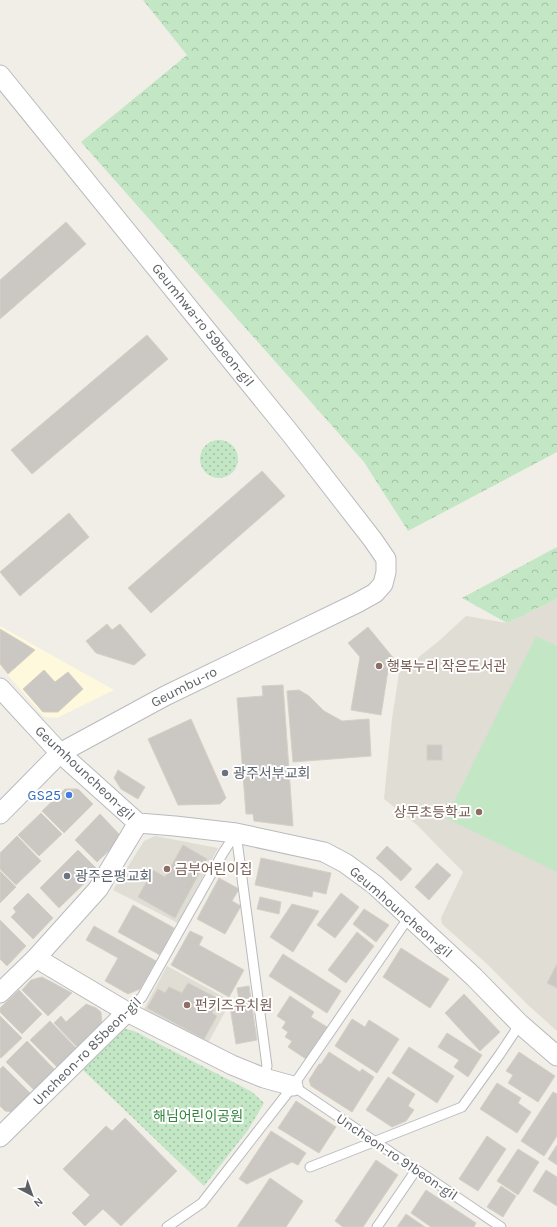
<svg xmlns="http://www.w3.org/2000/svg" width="557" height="1227" font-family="Karla,'Noto Sans KR',sans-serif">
  <defs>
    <pattern id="green-dots" width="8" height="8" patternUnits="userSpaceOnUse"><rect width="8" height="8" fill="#c3e7c5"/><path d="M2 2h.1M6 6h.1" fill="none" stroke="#a2bfa4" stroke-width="1.8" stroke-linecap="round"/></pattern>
    <pattern id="forest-crowns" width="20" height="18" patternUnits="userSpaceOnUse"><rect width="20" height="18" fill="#c3e7c5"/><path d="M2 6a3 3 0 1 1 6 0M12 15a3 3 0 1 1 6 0" fill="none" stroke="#a2bfa4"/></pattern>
  </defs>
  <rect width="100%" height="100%" fill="#f0eee6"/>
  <path fill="#fef8dd" d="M0 626 114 690 57 718 44 717 0 666Z"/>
  <g fill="#e0ddd4">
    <path d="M557 599V1031L528 1005 486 963 442 924 441 918 463 872 417 825 384 799 392 719 399 673 440 640 466 616 507 623Z"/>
    <path d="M155 836 218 848 178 923 113 890 144 841Z"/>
    <path d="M167 966 231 1001 208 1043 144 1009Z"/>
  </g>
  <g fill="url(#green-dots)">
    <circle cx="219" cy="459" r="19"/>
    <path d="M122 1028 134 1031 239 1085 252 1092 264 1103 248 1130 204 1186 82 1069Z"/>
  </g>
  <g fill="url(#forest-crowns)">
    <path d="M143 0H557V452L408 531 364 462 81 142 187 55Z"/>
    <path d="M557 547V599L507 623 462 598Z"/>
  </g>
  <path fill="#c3e7c5" d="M536 636 557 646V872L446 818Z"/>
  <g fill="#cbc8c3" stroke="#d5d0c4">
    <path d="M66 222 86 244 0 319V280Z"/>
    <path d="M147 335 168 359 32 474 11 450Z"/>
    <path d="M262 471 285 496 151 613 128 588Z"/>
    <path d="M69 513 89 537 20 596 0 572Z"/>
    <path d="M107 624 112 630 120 624 146 655 134 665 96 653 86 641Z"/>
    <path d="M368 627 395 660 389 664 381 715 351 710 360 657 348 643Z"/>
    <path d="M0 629 35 650 8 674 0 664Z"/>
    <path d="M44 670 55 682 68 672 83 689 58 712H43L23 689Z"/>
    <path d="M283 685 293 826 254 821 253 814H246L237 698 263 696 262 686Z"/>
    <path d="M299 690 309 696 324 711 342 721 369 719 371 756 293 762 287 691Z"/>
    <path d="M191 719 226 798 220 804 178 805 148 739Z"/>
    <rect x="427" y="745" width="15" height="15"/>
    <path d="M118 770 145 787 138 799 121 789 114 778Z"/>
    <path d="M65 789H78L93 804 64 833 42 811Z"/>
    <path d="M41 813 62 834 39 856 18 835Z"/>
    <path d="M100 814 119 834 117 843 97 862 75 840Z"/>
    <path d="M17 836 41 861 16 885 0 869V853Z"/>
    <path d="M183 845 207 859 175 918 138 897 153 870 165 877Z"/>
    <path d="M387 846 412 869 401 881 376 858Z"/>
    <path d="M78 850 98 870 59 908 40 888Z"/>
    <path d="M261 858 331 873 326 894 313 891 312 897 255 885Z"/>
    <path d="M437 863 451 875 429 900 415 887Z"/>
    <path d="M0 871 16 887 0 903Z"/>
    <path d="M219 878 239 889 232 901 241 906 225 934 197 919Z"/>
    <path d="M28 893 53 918 33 939 11 917 16 912 13 908Z"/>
    <path d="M341 893 359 907 335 938 317 925Z"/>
    <path d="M260 897 281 902 279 914 257 909Z"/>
    <path d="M292 904 319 911 293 952 270 937Z"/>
    <path d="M133 905 174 928 160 955 118 932Z"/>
    <path d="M364 909 389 925 376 942 353 924Z"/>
    <path d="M0 920 26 946 7 966 0 959Z"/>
    <path d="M94 926 156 961 140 989 128 994 105 981 118 958 86 940Z"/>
    <path d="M190 931 203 937 199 945 244 970 229 997 171 965Z"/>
    <path d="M357 932 374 946 346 983 328 970Z"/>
    <path d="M401 948 449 979 430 1008 383 977Z"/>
    <path d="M283 954 341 991 327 1013 269 976Z"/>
    <path d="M557 964V988L547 983Z"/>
    <path d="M42 977 72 993 48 1016 22 990 31 980Z"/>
    <path d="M188 983 215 997 217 1001 216 1006 212 1013 217 1016 204 1039 147 1008 158 989 165 993 169 987 182 993Z"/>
    <path d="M249 986 257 1040 236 1044 230 1007 240 1005 237 988Z"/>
    <path d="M19 990 42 1014 22 1034 0 1012V1008Z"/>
    <path d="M464 994 500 1032 480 1051 445 1013Z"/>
    <path d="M290 996 314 1012 311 1017 327 1027 306 1059 288 1047 292 1041 285 1037 288 1032 282 1028 286 1022 277 1016Z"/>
    <path d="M86 1004 96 1008 101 1012 102 1023 77 1047 54 1023 61 1016 66 1022Z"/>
    <path d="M0 1016 22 1038 1 1058 0 1057Z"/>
    <path d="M352 1019 365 1027 369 1020 399 1039 377 1073 335 1046Z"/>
    <path d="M50 1021 77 1049 58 1068 30 1040Z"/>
    <path d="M447 1033 482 1055 468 1077 454 1067 459 1060 438 1047Z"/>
    <path d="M27 1041 55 1070 34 1090 6 1062Z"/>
    <path d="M409 1047 454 1076 437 1103 392 1073Z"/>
    <path d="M329 1052 360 1072 362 1069 374 1077 352 1112 311 1086 309 1080 319 1064H321Z"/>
    <path d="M519 1052 555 1076 538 1102 508 1083 513 1075 506 1071Z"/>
    <path d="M3 1066 32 1095 14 1112 5 1111 0 1106V1069Z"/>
    <path d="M388 1077 415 1094 408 1106 414 1110 406 1121 392 1127 366 1110Z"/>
    <path d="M497 1083 521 1098 518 1103 531 1112 517 1133 480 1109Z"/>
    <path d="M553 1092 557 1094V1136L544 1156 521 1141Z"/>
    <path d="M296 1101 336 1127 319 1153 278 1128Z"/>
    <path d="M125 1118 177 1171 121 1226 103 1209 85 1226 72 1213 90 1195 63 1169 106 1126 112 1131Z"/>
    <path d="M271 1131 306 1153 298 1165 292 1162 247 1184 239 1179Z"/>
    <path d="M487 1136 506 1149 478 1191 459 1179Z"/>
    <path d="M557 1145V1165L548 1159Z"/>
    <path d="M518 1149 539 1162 518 1195 497 1181Z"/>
    <path d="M376 1160 398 1175 363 1227H343L335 1221Z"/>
    <path d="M546 1170 557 1177V1206L533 1191Z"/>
    <path d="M270 1178 303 1201 286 1227H237Z"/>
    <path d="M501 1186 516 1196 503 1217 487 1207Z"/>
    <path d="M426 1190 476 1223 474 1227H431L411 1213Z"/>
    <path d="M406 1214 425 1227H397Z"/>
  </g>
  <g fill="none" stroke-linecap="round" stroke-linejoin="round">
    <defs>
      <g id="service">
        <path d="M236 833 267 1066 264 1078"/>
        <path d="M127 1012 142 997 223 853 236 833"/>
        <path d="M293 1086 501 1227"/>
        <path d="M310 1167 462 1107 500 1054 520 1024"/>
        <path d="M167 1227 202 1203 293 1086 409 917"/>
        <path d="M377 1227 416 1170"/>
      </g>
      <g id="minor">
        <path d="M0 75 290 433 373 540 386 559V572L383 584 375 593 357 603 165 696 60 753 0 814"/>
        <path d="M0 688 60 753 138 823 175 826 236 833 324 852 345 863 375 885 474 977 520 1024 557 1056"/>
        <path d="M36 958 127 1012 232 1065 264 1078 293 1086"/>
        <path d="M0 993 36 958 98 889 138 823"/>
        <path d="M0 1137 127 1012"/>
      </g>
    </defs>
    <use href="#service" stroke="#b8bbbf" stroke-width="11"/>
    <use href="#minor" stroke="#b8bbbf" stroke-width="21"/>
    <use href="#service" stroke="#fff" stroke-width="9"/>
    <use href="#minor" stroke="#fff" stroke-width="19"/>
  </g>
  <g fill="#8d6e63" stroke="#fff" stroke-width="1.5">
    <circle cx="379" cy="666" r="4"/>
    <circle cx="479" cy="812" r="4"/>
    <circle cx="167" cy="869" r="4"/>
    <circle cx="187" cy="1005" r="4"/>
  </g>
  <g fill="#6b7280" stroke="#fff" stroke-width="1.5">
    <circle cx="225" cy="773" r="4"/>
    <circle cx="67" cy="876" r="4"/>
  </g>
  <circle fill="#3f7fe0" stroke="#fff" stroke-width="1.5" cx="69" cy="795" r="4"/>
  <g text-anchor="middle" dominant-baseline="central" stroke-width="4" stroke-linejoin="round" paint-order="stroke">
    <g font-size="14" fill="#5d6166" stroke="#fff">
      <text transform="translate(203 325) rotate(51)">Geumhwa-ro 59beon-gil</text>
      <text transform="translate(184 687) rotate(-27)">Geumbu-ro</text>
      <text transform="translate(85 773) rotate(43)">Geumhouncheon-gil</text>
      <text transform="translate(401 912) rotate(41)">Geumhouncheon-gil</text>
      <text transform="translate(87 1051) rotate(-45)">Uncheon-ro 85beon-gil</text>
      <text transform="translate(397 1157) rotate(34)">Uncheon-ro 91beon-gil</text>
    </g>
    <g font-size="14" fill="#785e54" stroke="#fff" text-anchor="start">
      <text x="387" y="666">행복누리 작은도서관</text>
      <text x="471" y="812" text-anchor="end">상무초등학교</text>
      <text x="175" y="869">금부어린이집</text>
      <text x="195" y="1005">펀키즈유치원</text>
    </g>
    <g font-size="14" fill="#5b616d" stroke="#fff" text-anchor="start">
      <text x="233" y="773">광주서부교회</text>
      <text x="75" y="876">광주은평교회</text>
    </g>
    <g font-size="14" fill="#366cbe" stroke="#fff" text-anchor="end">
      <text x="61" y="795">GS25</text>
    </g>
    <g font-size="14" fill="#35853e" stroke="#fff">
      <text x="198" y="1116">해님어린이공원</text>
    </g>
  </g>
  <g transform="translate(32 1195) rotate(139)" stroke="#ffffff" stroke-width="3" paint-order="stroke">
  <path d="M0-3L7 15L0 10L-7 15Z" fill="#5d6166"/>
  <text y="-6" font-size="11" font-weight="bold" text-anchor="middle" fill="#5d6166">N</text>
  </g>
</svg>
